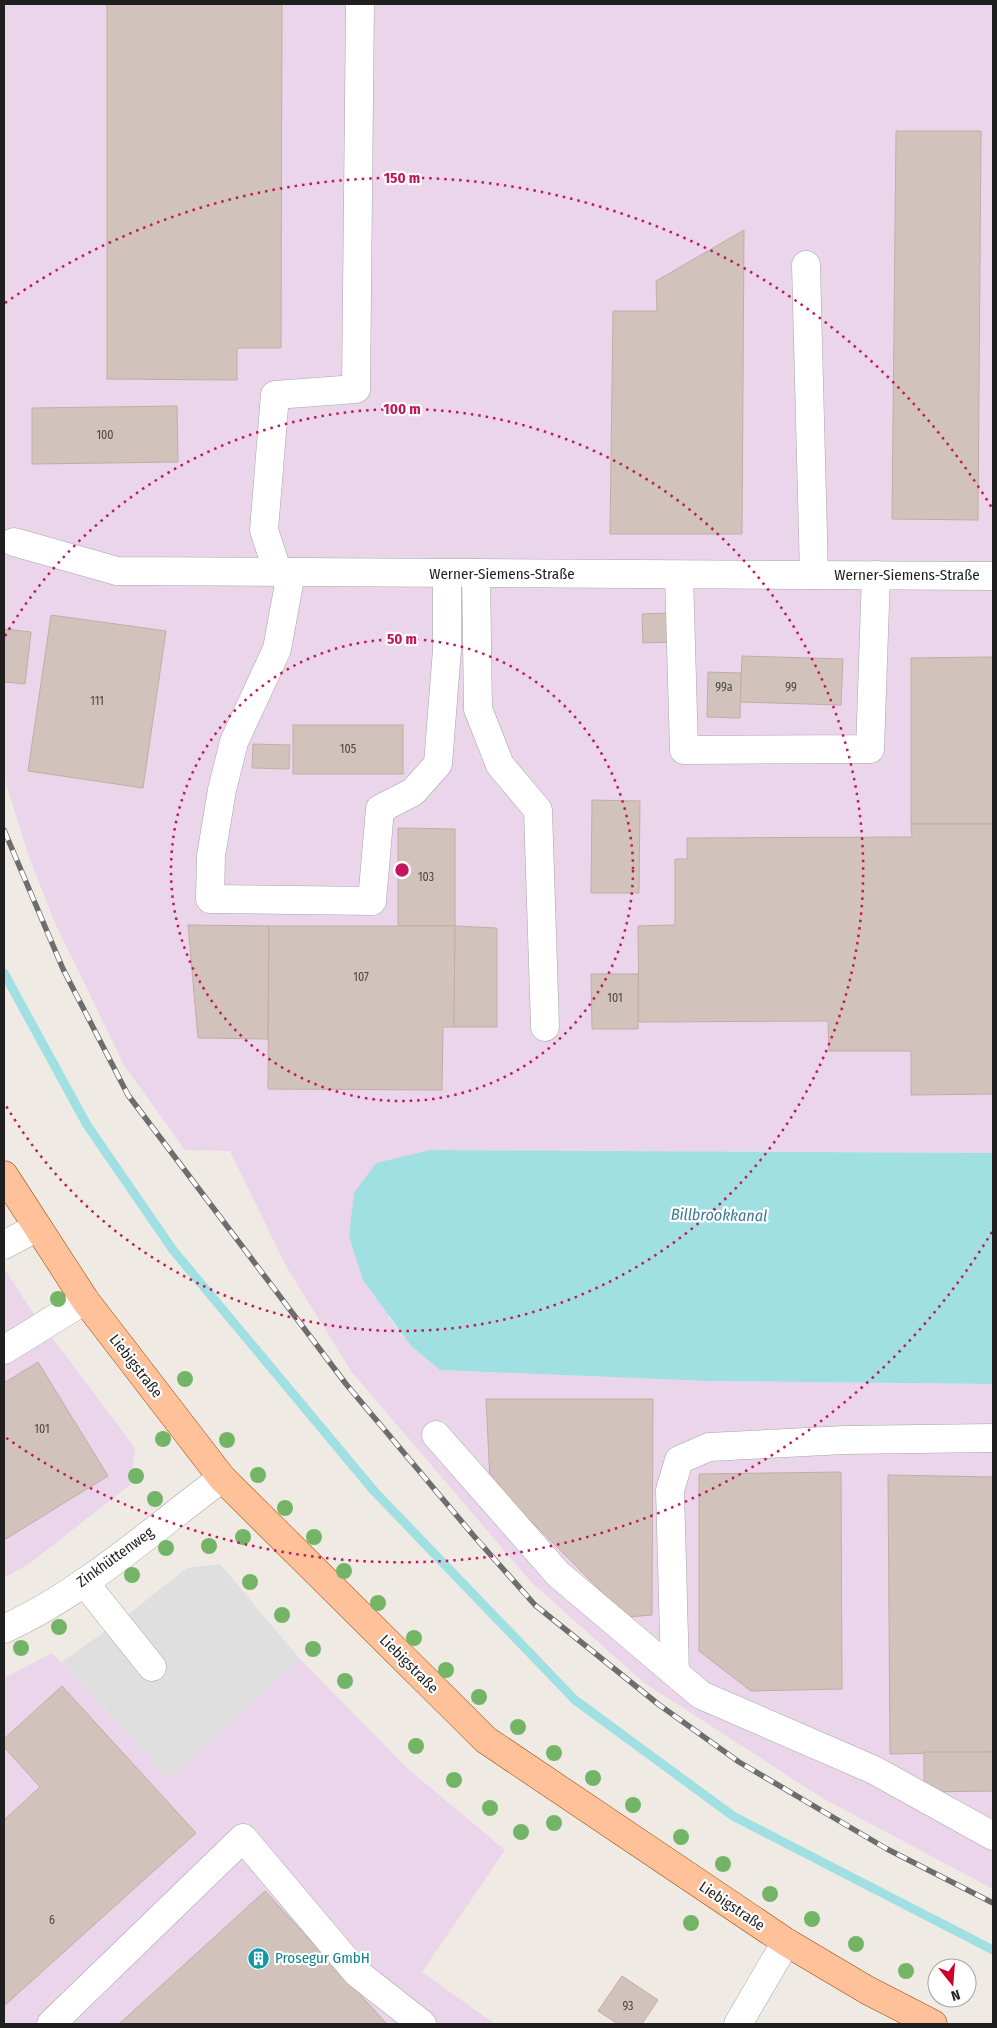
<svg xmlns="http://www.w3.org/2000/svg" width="997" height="2028" font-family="'Fira Sans Condensed',sans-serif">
  <rect width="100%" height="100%" fill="#f0eae4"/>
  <g fill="#ead5ea">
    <path d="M4 4H993V1153L430 1150 388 1317 411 1346 440 1370 707 1381 993 1384V1889L824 1799 643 1682 531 1582 351 1371 286 1266 230 1151 185 1150 124 1065 55 923 28 854 4 777Z"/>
    <path d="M4 1268 29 1307 135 1448 131 1484 30 1563 4 1578Z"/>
    <path d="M52 1653 169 1779 300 1659 408 1769 505 1850 422 1972 495 2024H4V1678Z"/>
  </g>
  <path fill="#dfdfdf" d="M220 1564 300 1659 169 1779 61 1662 116 1624 187 1568Z"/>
  <path fill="#a0e0e2" d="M430 1150 993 1153V1384L707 1381 440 1370 411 1346 363 1280 349 1236 354 1193 376 1163Z"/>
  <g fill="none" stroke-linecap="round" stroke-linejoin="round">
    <path stroke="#a0e0e2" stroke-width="9" d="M4 973 87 1125 173 1250 374 1491 575 1700 733 1816 993 1950"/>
  </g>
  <g fill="#d1c2bc" stroke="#c4aca5">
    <path d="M107 4H282L281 348H237V380L107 379Z"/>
    <path d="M896 131H981L978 520 892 519Z"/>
    <path d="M744 230 742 534H610L613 311H657L656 281Z"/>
    <path d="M177 406 178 462 32 464V408Z"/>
    <path d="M669 613V642L643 643 642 614Z"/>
    <path d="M51 615 166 631 143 788 28 771Z"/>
    <path d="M4 629 31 632 25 684 4 682Z"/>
    <path d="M742 656 843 659 841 705 740 702Z"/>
    <path d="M993 657V824H911V658Z"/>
    <path d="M708 672 741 673 740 718 707 717Z"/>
    <rect x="293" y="725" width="110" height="49"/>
    <path d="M253 744 290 745 289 769 252 768Z"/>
    <path d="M592 800 640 801 639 893H591Z"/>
    <path d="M911 824H993V1094L911 1095V1051H829L828 1021 639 1022 638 926 675 925V859H687V838L912 837Z"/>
    <path d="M398 828 455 829V926H398Z"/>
    <path d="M188 925 269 926 268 1039 198 1038Z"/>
    <path d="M269 926H455L454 1027H443L442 1090 268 1089Z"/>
    <path d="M455 926 497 928V1027H454Z"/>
    <path d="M591 974H638V1029H592Z"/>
    <path d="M38 1362 108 1476 4 1540V1383Z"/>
    <path d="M486 1399H653L652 1615 627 1617 490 1480Z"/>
    <path d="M841 1472 842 1689 751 1691 699 1651V1474Z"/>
    <path d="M888 1475 993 1477V1752L890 1754Z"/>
    <path d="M62 1686 196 1833 4 2006V1820L40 1787 4 1747V1739Z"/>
    <path d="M924 1752H993V1791L924 1792Z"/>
    <path d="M265 1891 387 2024H119Z"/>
    <path d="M622 1976 658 2000 642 2024H618L598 2011Z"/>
  </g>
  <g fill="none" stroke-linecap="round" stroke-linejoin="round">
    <defs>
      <g id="minor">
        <path d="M806 265 814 575"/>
        <path d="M14 542 117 571 993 576"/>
        <path d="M278 573 264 530 275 395 356 389 360 4"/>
        <path d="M291 573 277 649 234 742 222 790 211 856 210 899 372 901 380 809 413 792 438 764 447 650V573"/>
        <path d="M476 573 478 709 500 765 538 810 545 1027"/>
        <path d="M679 575 684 750 870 749 876 575"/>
        <path d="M4 1245 36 1228"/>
        <path d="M4 1350 85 1300"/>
        <path d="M436 1435 558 1574 701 1695 874 1770 993 1836"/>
        <path d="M84 1582 152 1667"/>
        <path d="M4 1629C83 1593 152 1530 222 1478"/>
        <path d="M675 1673 670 1490 679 1460 709 1447 844 1440 993 1438"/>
        <path d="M51 2024 243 1838 357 1973 422 2024"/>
        <path d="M738 2024 786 1942"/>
      </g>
      <path id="major" d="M4 1175 85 1300 222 1478 486 1740 786 1942 867 1990 933 2024"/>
    </defs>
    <use href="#minor" stroke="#a6a6a6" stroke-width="29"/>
    <use href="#major" stroke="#994a00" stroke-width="29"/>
    <use href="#minor" stroke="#fff" stroke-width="28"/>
    <use href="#major" stroke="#ffc19a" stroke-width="28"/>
    <defs>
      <path id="rail" d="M4 830 63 969 128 1095 346 1384 473 1535 535 1605 658 1704 739 1762 887 1849 993 1903"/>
    </defs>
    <use href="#rail" stroke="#6d6d6d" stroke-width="5.5"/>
    <use href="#rail" stroke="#fff" stroke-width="4" stroke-dasharray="11" stroke-linecap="butt"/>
  </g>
  <g fill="#74b467">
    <circle cx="58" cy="1299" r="8"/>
    <circle cx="185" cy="1379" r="8"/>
    <circle cx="163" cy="1439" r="8"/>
    <circle cx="227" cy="1440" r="8"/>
    <circle cx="258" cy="1475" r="8"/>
    <circle cx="136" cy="1476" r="8"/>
    <circle cx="155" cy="1499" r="8"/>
    <circle cx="285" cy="1508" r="8"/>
    <circle cx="243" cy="1537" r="8"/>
    <circle cx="314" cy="1537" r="8"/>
    <circle cx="209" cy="1546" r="8"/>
    <circle cx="166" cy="1548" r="8"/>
    <circle cx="344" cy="1571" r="8"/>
    <circle cx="132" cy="1575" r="8"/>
    <circle cx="250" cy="1582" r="8"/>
    <circle cx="378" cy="1603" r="8"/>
    <circle cx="282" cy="1615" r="8"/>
    <circle cx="59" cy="1627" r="8"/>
    <circle cx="414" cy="1638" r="8"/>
    <circle cx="21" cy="1648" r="8"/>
    <circle cx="313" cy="1649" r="8"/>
    <circle cx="446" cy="1670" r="8"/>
    <circle cx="345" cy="1681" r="8"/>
    <circle cx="479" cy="1697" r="8"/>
    <circle cx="518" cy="1727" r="8"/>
    <circle cx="416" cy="1746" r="8"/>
    <circle cx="554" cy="1753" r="8"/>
    <circle cx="593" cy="1778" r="8"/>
    <circle cx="454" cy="1780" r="8"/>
    <circle cx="633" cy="1805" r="8"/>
    <circle cx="490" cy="1808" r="8"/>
    <circle cx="554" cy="1823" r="8"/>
    <circle cx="521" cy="1832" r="8"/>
    <circle cx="681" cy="1837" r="8"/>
    <circle cx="723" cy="1864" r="8"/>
    <circle cx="770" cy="1894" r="8"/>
    <circle cx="812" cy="1919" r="8"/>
    <circle cx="691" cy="1923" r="8"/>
    <circle cx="856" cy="1944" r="8"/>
    <circle cx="906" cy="1971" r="8"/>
  </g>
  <g fill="none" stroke="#c2185b" stroke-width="2.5" stroke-dasharray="2.5 5">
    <circle cx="402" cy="870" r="231"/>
    <path d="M5 636A461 461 0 1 1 5 1104"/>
    <path d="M992 1232A692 692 0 0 1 5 1437M5 303A692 692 0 0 1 992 508"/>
  </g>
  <defs>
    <symbol id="building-disc" viewBox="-11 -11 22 22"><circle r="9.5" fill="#0f9aa8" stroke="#fff"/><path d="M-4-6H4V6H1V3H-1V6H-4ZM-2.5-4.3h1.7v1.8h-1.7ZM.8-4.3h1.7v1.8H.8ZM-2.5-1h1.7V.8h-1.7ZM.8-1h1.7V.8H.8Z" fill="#fff"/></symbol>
  </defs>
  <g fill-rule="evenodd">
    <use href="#building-disc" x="246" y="1946" width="25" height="25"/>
  </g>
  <g text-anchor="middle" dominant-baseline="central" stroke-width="4.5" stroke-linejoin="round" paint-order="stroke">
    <g font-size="12" fill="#4c4846">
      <text x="105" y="435">100</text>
      <text x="724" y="687">99a</text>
      <text x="791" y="687">99</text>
      <text x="97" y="701">111</text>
      <text x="348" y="749">105</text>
      <text x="426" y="877">103</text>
      <text x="361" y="977">107</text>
      <text x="615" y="998">101</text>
      <text x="42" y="1429">101</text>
      <text x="52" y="1920">6</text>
      <text x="628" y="2006">93</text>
    </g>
    <g font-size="15" fill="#1f1f1f" stroke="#fff">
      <text x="502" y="574">Werner-Siemens-Straße</text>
      <text x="907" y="575">Werner-Siemens-Straße</text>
      <text transform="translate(136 1366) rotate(52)">Liebigstraße</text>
      <text transform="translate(115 1557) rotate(-36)">Zinkhüttenweg</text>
      <text transform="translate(409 1664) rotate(45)">Liebigstraße</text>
      <text transform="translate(732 1906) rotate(34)">Liebigstraße</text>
    </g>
    <g font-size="15" fill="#0d838f" stroke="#fff" text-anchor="start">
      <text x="275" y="1958">Prosegur GmbH</text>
    </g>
    <g font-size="16" font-style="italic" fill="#377997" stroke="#fff">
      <text transform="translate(719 1215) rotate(1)">Billbrookkanal</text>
    </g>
  </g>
  <circle cx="402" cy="870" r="8" fill="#c2185b" stroke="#fff" stroke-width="2.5"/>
  <g font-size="15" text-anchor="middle" font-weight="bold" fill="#c2185b" stroke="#fff" stroke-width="4.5" stroke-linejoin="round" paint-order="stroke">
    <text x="402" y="183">150 m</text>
    <text x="402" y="414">100 m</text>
    <text x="402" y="644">50 m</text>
  </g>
  <rect width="997" height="2028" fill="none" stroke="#1f1f1f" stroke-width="10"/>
  <g transform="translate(952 1983) rotate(163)"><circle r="24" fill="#ffffff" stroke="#a5a5a5"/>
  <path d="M0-4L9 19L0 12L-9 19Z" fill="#cd0026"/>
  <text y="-8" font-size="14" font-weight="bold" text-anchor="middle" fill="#1f1f1f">N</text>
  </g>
</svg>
